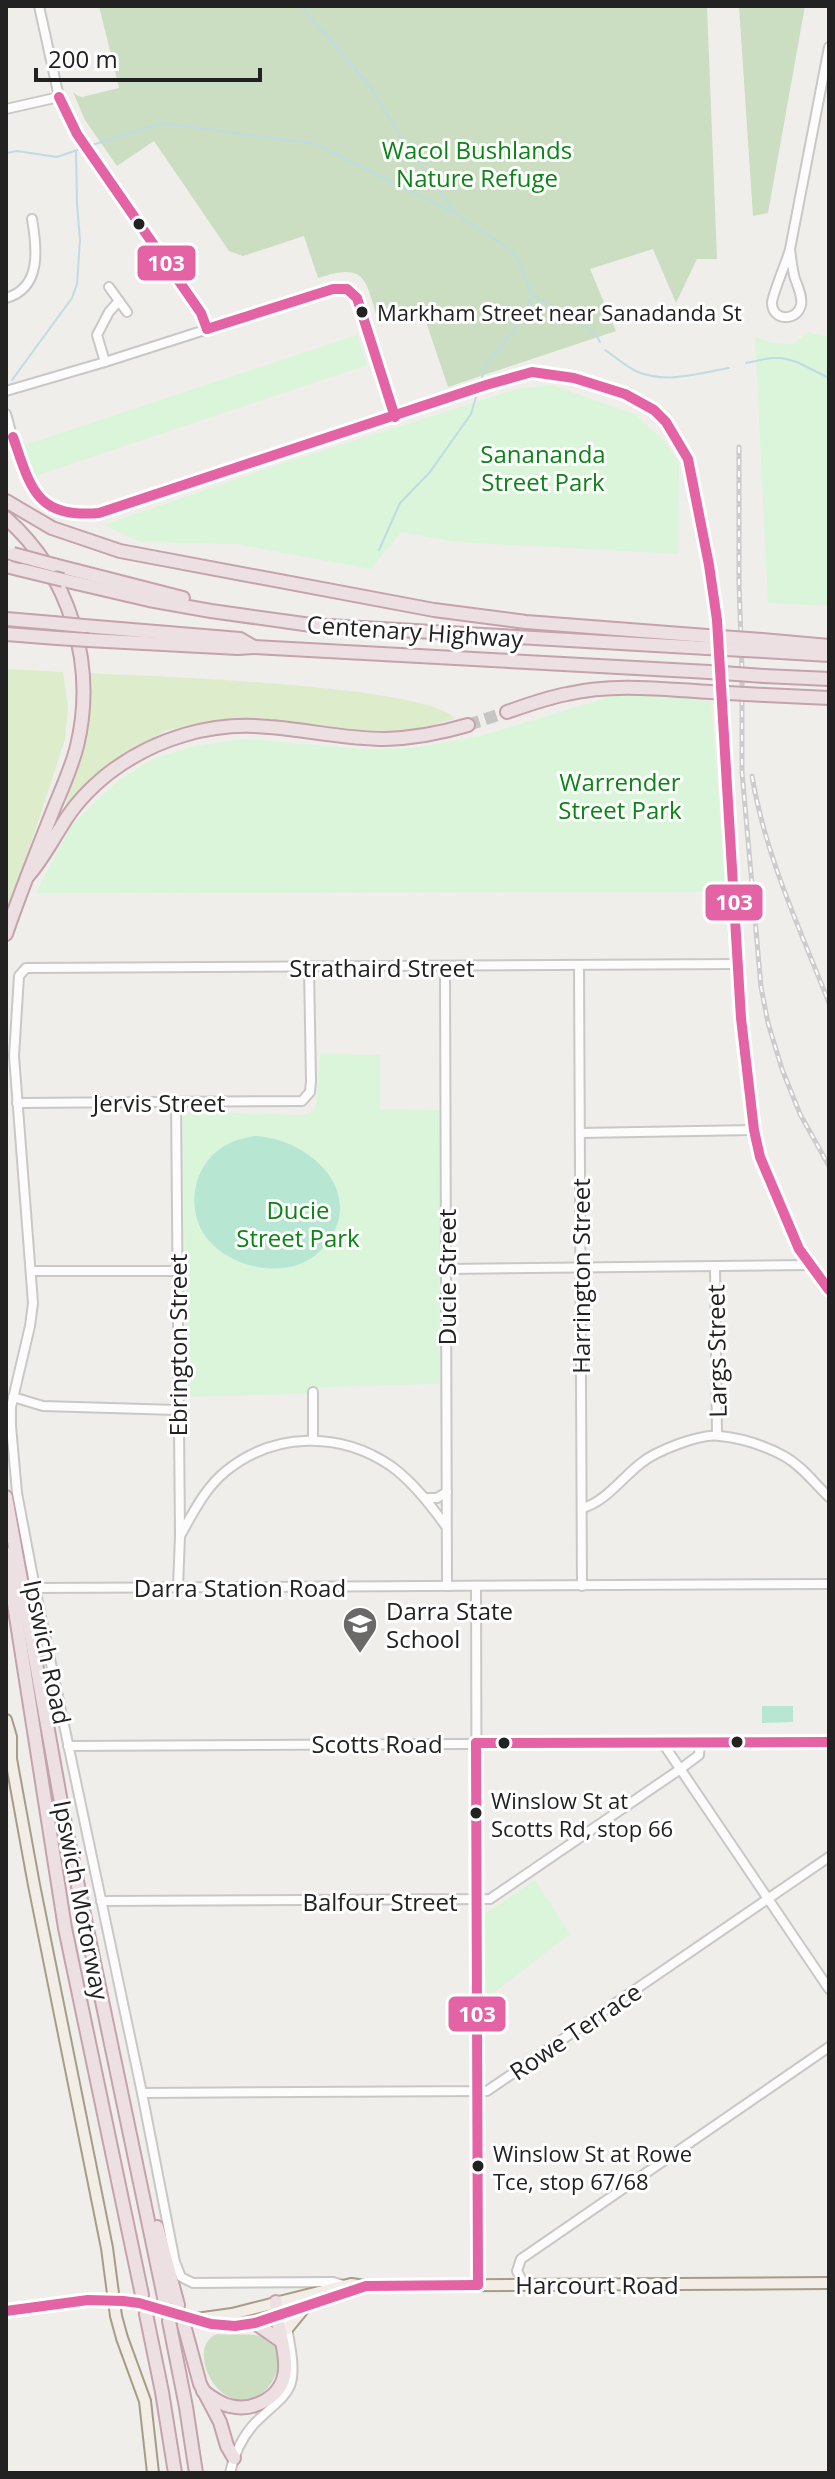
<svg xmlns="http://www.w3.org/2000/svg" width="835" height="2479" font-family="'Open Sans',sans-serif">
  <rect width="100%" height="100%" fill="#f0eeeb"/>
  <g fill="#ddeccb">
    <path d="M6 669 63 672 68 707 65 740 6 919Z"/>
    <path d="M89 673C144 676 431 685 455 719L417 729 373 731 251 720 219 722 166 730 121 759 64 810C77 765 88 721 89 673Z"/>
  </g>
  <g fill="#cbdec1">
    <path d="M99 6H707L717 259H697L676 303 653 249 590 269 616 331 448 387 421 307 378 320C365 278 366 262 318 278L304 236 243 256 229 251 154 141 117 166 85 120 73 92 78 96 82 97 119 88Z"/>
    <path d="M739 6H805L768 213 753 216Z"/>
    <path d="M217 2334C230 2336 256 2332 266 2338 292 2352 275 2389 254 2398 214 2413 186 2345 217 2334Z"/>
  </g>
  <g fill="#daf5da">
    <path d="M808 332 829 337V606L768 603 755 336 772 343 793 344Z"/>
    <path d="M357 335 367 365 32 477 22 446Z"/>
    <path d="M552 385 636 415 665 442 679 463 678 554 457 542 401 532 371 569 235 544 140 542 104 525 274 466 517 389Z"/>
    <path d="M616 695H698L699 700 711 701 726 892 36 893 71 825 119 780 153 759 193 746 245 739 364 749 411 748 481 736Z"/>
    <path d="M320 1054 380 1055V1109L439 1110 440 1384 322 1387 304 1394 186 1397 183 1117 192 1112 304 1115 313 1111 316 1106Z"/>
    <path d="M535 1880 570 1934 487 1998 484 1914Z"/>
  </g>
  <g fill="#b7e6d2">
    <path d="M255 1136C313 1139 372 1198 320 1251 289 1283 223 1268 202 1231 187 1204 195 1166 220 1149 230 1141 243 1138 255 1136Z"/>
    <path d="M762 1706H793V1722L762 1723Z"/>
  </g>
  <g fill="none" stroke-linecap="round" stroke-linejoin="round">
    <g stroke="#bfdbe3" stroke-width="2">
      <path d="M301 6 369 85 403 140 455 213 515 253 532 295 595 333 600 342"/>
      <path d="M92 145 162 123 316 144 455 213"/>
      <path d="M6 153 17 151 57 157 86 147"/>
      <path d="M605 350C616 357 626 367 638 372 667 384 699 373 729 368"/>
      <path d="M746 363 770 358H782L797 362 829 378"/>
      <path d="M12 380 72 298 77 284 80 240 77 204 76 151"/>
      <path d="M480 384 486 364 517 327 531 298"/>
      <path d="M829 448V482"/>
      <path d="M379 550 400 503 430 472 471 414 478 390"/>
    </g>
    <path stroke="#c7c5c3" stroke-width="12" stroke-dasharray="12 6" stroke-linecap="butt" d="M468 725 507 712"/>
    <defs>
      <g id="minor">
        <path d="M39 6 59 97 67 116 201 313 207 329"/>
        <path d="M6 109 59 97"/>
        <path d="M790 249C791 258 792 266 794 275 796 284 803 295 801 305 797 322 772 321 772 303 772 295 787 261 790 249L829 47"/>
        <path d="M109 287 127 312"/>
        <path d="M6 298C42 288 37 248 32 219"/>
        <path d="M105 362 97 335 109 312 119 301"/>
        <path d="M6 391 105 362 333 289C345 287 350 288 357 298L395 417"/>
        <path d="M6 414C21 467 29 524 99 513L486 385 532 372 574 378 625 394 654 410 666 422 688 459 709 565 717 620 741 1018 754 1130 760 1157 799 1249 829 1290"/>
        <path d="M579 966 582 1586"/>
        <path d="M445 967 447 1586"/>
        <path d="M176 1102 180 1536 178 1587"/>
        <path d="M17 1103 302 1101 310 1092 311 1081 309 967"/>
        <path d="M580 1133 754 1130"/>
        <path d="M715 1267 717 1435"/>
        <path d="M446 1269 809 1265"/>
        <path d="M31 1271H176"/>
        <path d="M13 1397 43 1406 177 1410"/>
        <path d="M313 1439V1392"/>
        <path d="M426 1498H437L447 1492"/>
        <path d="M582 1508C604 1503 622 1478 640 1464 655 1451 701 1433 720 1436 741 1438 765 1446 784 1456 802 1466 814 1483 829 1497"/>
        <path d="M180 1536C193 1513 205 1488 226 1471 274 1432 340 1431 391 1466 413 1482 430 1504 445 1525"/>
        <path d="M476 1586 478 2285"/>
        <path d="M35 1588 829 1584"/>
        <path d="M662 1742 829 1989"/>
        <path d="M68 1746 829 1742"/>
        <path d="M101 1901 490 1899 679 1770 699 1755 700 1743"/>
        <path d="M142 2093 487 2091 829 1857"/>
        <path d="M524 2284 517 2271 521 2259 829 2047"/>
        <path d="M344 2285 333 2282 193 2283 181 2277 175 2262 142 2093 35 1588 17 1493 11 1426V1407L30 1326 33 1303 14 1056 19 976 26 968 737 964"/>
        <path d="M6 2311 88 2300H113"/>
        <path d="M230 2473C234 2455 242 2437 255 2423 285 2393 299 2394 290 2345 288 2333 287 2320 281 2309"/>
      </g>
      <g id="major">
        <path d="M6 1720 11 1737V1759L34 1885 107 2248 116 2316 122 2338 145 2401 153 2473"/>
        <path d="M196 2319 232 2314 351 2284 366 2286 829 2283"/>
        <path d="M199 2320 223 2326 255 2323 366 2286"/>
        <path d="M287 2329 305 2307"/>
      </g>
      <g id="highway">
        <path d="M6 501 52 528 120 551 434 610 526 622 707 636"/>
        <path d="M6 518C69 574 97 663 77 746 72 766 64 784 56 803 39 846 21 890 6 934"/>
        <path d="M54 565 183 598"/>
        <path d="M6 566 22 570"/>
        <path d="M63 580 149 600 211 611 311 625 707 648"/>
        <path d="M6 619 53 623"/>
        <path d="M84 626 240 639 254 647"/>
        <path d="M6 634 57 638"/>
        <path d="M88 640 238 648 254 647 709 672"/>
        <path d="M762 640 829 646"/>
        <path d="M763 651 829 655"/>
        <path d="M764 676 829 679"/>
        <path d="M765 695 829 698"/>
        <path d="M507 712C527 705 546 698 567 694 613 683 662 689 710 692"/>
        <path d="M27 877C41 862 50 844 61 827 73 806 90 788 109 773 155 738 213 721 269 727 308 730 346 739 385 739 413 738 441 733 468 725"/>
        <path d="M6 1497 64 1819 165 2302"/>
        <path d="M6 1553 65 1928 142 2295"/>
        <path d="M157 2227 178 2305"/>
        <path d="M146 2314 162 2392 175 2473"/>
        <path d="M169 2321 186 2407 196 2473"/>
        <path d="M255 2323 281 2341"/>
        <path d="M184 2325 200 2384 220 2422 227 2446 234 2458"/>
        <path d="M203 2391C211 2397 220 2404 230 2406 255 2412 283 2396 285 2370 287 2347 275 2325 276 2302"/>
      </g>
    </defs>
    <use href="#minor" stroke="#c9c8c7" stroke-width="12"/>
    <use href="#major" stroke="#a79c86" stroke-width="14"/>
    <use href="#highway" stroke="#c5a2ac" stroke-width="16"/>
    <use href="#minor" stroke="#fdfcfc" stroke-width="8"/>
    <use href="#major" stroke="#f3ede7" stroke-width="10"/>
    <use href="#highway" stroke="#ece0e2" stroke-width="12"/>
    <defs>
      <g id="rail">
        <path d="M739 447V583L742 671V772L761 987 768 1023 782 1069 800 1114 829 1166"/>
        <path d="M752 776C765 855 800 929 829 1003"/>
      </g>
    </defs>
    <use href="#rail" stroke="#ccc" stroke-width="5"/>
    <use href="#rail" stroke="#fff" stroke-width="2" stroke-dasharray="6" stroke-linecap="butt"/>
    <defs>
      <path id="major-bridge" d="M135 2302 196 2319"/>
      <g id="highway-bridge">
        <path d="M13 554 54 565"/>
        <path d="M22 570 63 580"/>
        <path d="M53 623 84 626"/>
        <path d="M707 636 762 640"/>
        <path d="M57 638 88 640"/>
        <path d="M707 648 763 651"/>
        <path d="M709 672 764 676"/>
        <path d="M710 692 765 695"/>
      </g>
    </defs>
    <use href="#major-bridge" stroke="#a79c86" stroke-width="14" stroke-linecap="butt"/>
    <use href="#highway-bridge" stroke="#c5a2ac" stroke-width="16" stroke-linecap="butt"/>
    <use href="#major-bridge" stroke="#f3ede7" stroke-width="10"/>
    <use href="#highway-bridge" stroke="#ece0e2" stroke-width="12"/>
    <defs>
      <g id="bus-1">
        <path d="M59 97 77 134 201 313 207 329"/>
        <path d="M207 329 333 289H347L357 298 395 417"/>
        <path d="M13 437C31 489 36 518 99 513L486 385 532 372 574 378 625 394 654 410 666 422 688 459 709 565 717 620 741 1018 754 1130 760 1157 799 1249 829 1290"/>
        <path d="M476 1743 478 2285"/>
        <path d="M476 1743 829 1742"/>
        <path d="M6 2311 88 2300 123 2301 139 2303 211 2324 235 2326 255 2323 366 2286 478 2285"/>
      </g>
    </defs>
    <use href="#bus-1" stroke="#fff" stroke-width="16"/>
    <use href="#bus-1" stroke="#e463a4" stroke-width="10"/>
  </g>
  <defs>
    <symbol id="school-pin" viewBox="-11 -11 22 30"><path d="M0 17L-7.5 6A9.5 9.5 0 1 1 7.5 6Z" fill="#6a6968" stroke="#fff"/><path d="M0-5L7-2L0 1L-7-2ZM-4 1L0 2.5L4 1V4Q0 6-4 4Z" fill="#fff"/></symbol>
  </defs>
  <g fill-rule="evenodd">
    <use href="#school-pin" x="340" y="1604" width="40" height="54"/>
  </g>
  <g fill="#222" stroke="#fff" stroke-width="3">
    <circle cx="139" cy="224" r="7"/>
    <circle cx="362" cy="312" r="7"/>
    <circle cx="737" cy="1742" r="7"/>
    <circle cx="504" cy="1743" r="7"/>
    <circle cx="476" cy="1813" r="7"/>
    <circle cx="478" cy="2166" r="7"/>
  </g>
  <g text-anchor="middle" dominant-baseline="central" stroke-width="6" stroke-linejoin="round" paint-order="stroke">
    <g font-size="22" fill="#222" stroke="#fff" text-anchor="start">
      <text x="377" y="312">Markham Street near Sanadanda St</text>
      <text x="491" y="1800">Winslow St at<tspan x="491" dy="28">Scotts Rd, stop 66</tspan></text>
      <text x="493" y="2153">Winslow St at Rowe<tspan x="493" dy="28">Tce, stop 67/68</tspan></text>
    </g>
    <g font-size="24" fill="#0c8416" stroke="#fff">
      <text x="477" y="149">Wacol Bushlands<tspan x="477" dy="28">Nature Refuge</tspan></text>
      <text x="543" y="453">Sanananda<tspan x="543" dy="28">Street Park</tspan></text>
      <text x="620" y="781">Warrender<tspan x="620" dy="28">Street Park</tspan></text>
      <text x="298" y="1209">Ducie<tspan x="298" dy="28">Street Park</tspan></text>
    </g>
    <g font-size="24" fill="#222" stroke="#fff">
      <text transform="translate(415 631) rotate(4)">Centenary Highway</text>
      <text x="382" y="967">Strathaird Street</text>
      <text x="159" y="1102">Jervis Street</text>
      <text transform="translate(580 1276) rotate(-90)">Harrington Street</text>
      <text transform="translate(446 1277) rotate(-90)">Ducie Street</text>
      <text transform="translate(177 1345) rotate(-90)">Ebrington Street</text>
      <text transform="translate(716 1351) rotate(-91)">Largs Street</text>
      <text x="240" y="1587">Darra Station Road</text>
      <text transform="translate(48 1652) rotate(78)">Ipswich Road</text>
      <text x="377" y="1743">Scotts Road</text>
      <text transform="translate(82 1900) rotate(79)">Ipswich Motorway</text>
      <text x="380" y="1901">Balfour Street</text>
      <text transform="translate(575 2031) rotate(-34)">Rowe Terrace</text>
      <text x="597" y="2284">Harcourt Road</text>
    </g>
    <g font-size="24" fill="#222" stroke="#fff" text-anchor="start">
      <text x="386" y="1610">Darra State<tspan x="386" dy="28">School</tspan></text>
    </g>
  </g>
  <g stroke="#fff" stroke-width="3">
    <rect x="136" y="244" width="61" height="38" rx="8" fill="#e463a4"/>
    <rect x="704" y="883" width="60" height="39" rx="8" fill="#e463a4"/>
    <rect x="447" y="1995" width="60" height="38" rx="8" fill="#e463a4"/>
  </g>
  <g font-size="22" text-anchor="middle" font-weight="bold" fill="#fff">
    <text x="166" y="271">103</text>
    <text x="734" y="910">103</text>
    <text x="477" y="2022">103</text>
  </g>
  <rect width="835" height="2479" fill="none" stroke="#222222" stroke-width="16"/>
  <path d="M36 68v12h224v-12" fill="none" stroke="#222222" stroke-width="4"/>
  <text x="48" y="68" font-size="24" fill="#222222" stroke="#ffffff" stroke-width="6" paint-order="stroke">200 m</text>
</svg>
